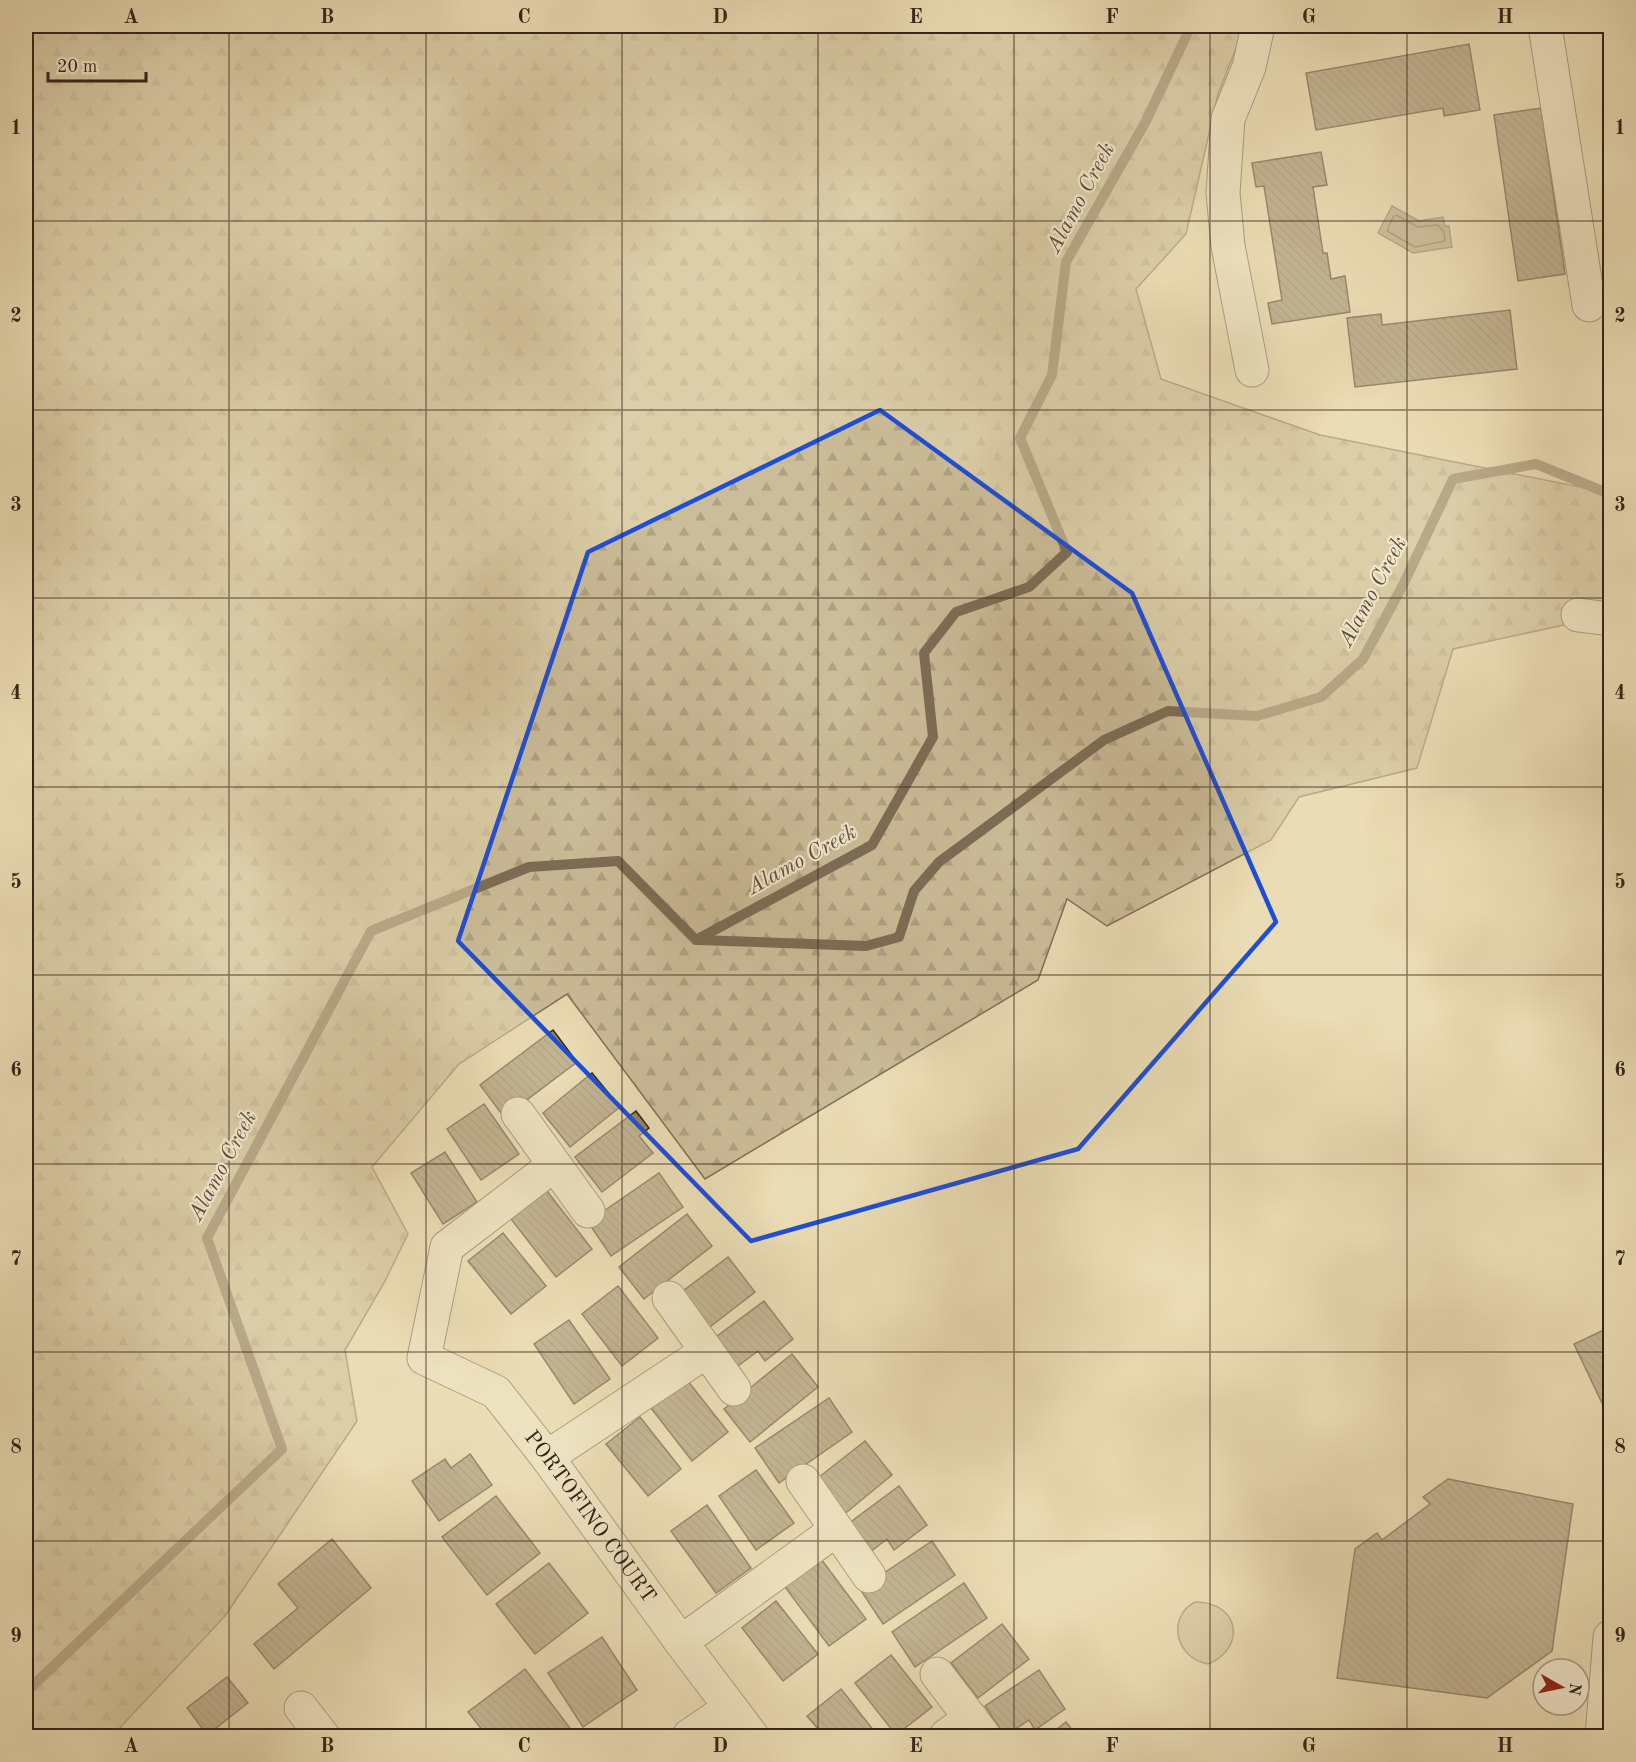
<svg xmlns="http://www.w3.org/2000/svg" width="1636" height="1762" font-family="'Old Standard TT',serif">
  <defs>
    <pattern id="forest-firs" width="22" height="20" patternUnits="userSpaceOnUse" patternTransform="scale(1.5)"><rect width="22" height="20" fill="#cbbd99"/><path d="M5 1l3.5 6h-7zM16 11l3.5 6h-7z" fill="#afa283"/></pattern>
    <pattern id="building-back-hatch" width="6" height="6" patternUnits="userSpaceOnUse" patternTransform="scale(1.5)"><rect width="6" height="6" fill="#938469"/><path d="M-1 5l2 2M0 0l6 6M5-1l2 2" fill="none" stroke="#796c55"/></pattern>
  </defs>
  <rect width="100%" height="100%" fill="#eadcb4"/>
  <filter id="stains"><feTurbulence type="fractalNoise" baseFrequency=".00333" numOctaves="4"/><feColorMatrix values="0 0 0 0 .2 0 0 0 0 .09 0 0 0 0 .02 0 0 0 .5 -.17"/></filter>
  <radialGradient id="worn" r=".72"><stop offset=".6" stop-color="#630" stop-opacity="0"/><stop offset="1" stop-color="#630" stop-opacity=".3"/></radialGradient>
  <path fill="url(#forest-firs)" stroke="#807058" stroke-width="1.5" d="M26 26H1245L1218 94 1186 234 1136 289 1161 379 1320 435 1610 493V615L1453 649 1417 768 1299 797 1271 840 1107 926 1067 899 1038 980 705 1179 567 994 459 1064 372 1167 408 1234 384 1283 345 1350 357 1421 225 1616 112 1736H26Z"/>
  <path fill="#cbbd99" stroke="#807058" stroke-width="1.5" d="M1195 1602C1240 1602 1247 1648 1208 1664 1176 1659 1166 1617 1195 1602Z"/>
  <path fill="#ac9d7f" stroke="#7c6d56" stroke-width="1.5" d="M1392 206 1419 221 1443 217 1445 226H1449L1452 247 1413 253 1378 233Z"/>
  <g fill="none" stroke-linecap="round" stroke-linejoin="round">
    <path stroke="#70604c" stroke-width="1.5" d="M1396 215 1418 227 1438 225 1444 232 1445 241 1415 247 1387 231 1393 217Z"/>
    <g stroke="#7c6d56" stroke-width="10">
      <path d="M698 940 866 946 899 937 914 891 939 862 1104 740 1168 711 1257 716 1321 697 1363 659 1403 585 1453 479 1536 464 1610 494"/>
      <path d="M26 1692 282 1449 207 1238 371 931 529 867 618 861 696 940 872 845 933 737 924 653 956 612 1029 587 1067 552 1020 438 1052 375 1066 262 1146 121 1191 26"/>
    </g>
  </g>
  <g fill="url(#building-back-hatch)" stroke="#342418" stroke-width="1.5">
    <path d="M1469 44 1480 110 1444 116 1443 108 1316 130 1306 73Z"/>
    <path d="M1541 108 1565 274 1518 281 1494 115Z"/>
    <path d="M1321 152 1327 185 1313 187 1323 253H1327L1331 279 1345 276 1350 312 1272 324 1268 303 1282 300 1264 186 1256 187 1252 163Z"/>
    <path d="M1510 310 1517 369 1355 387 1347 318 1381 314 1382 325Z"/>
    <path d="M553 1030 577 1062 504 1117 480 1085Z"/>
    <path d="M592 1073 620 1107 570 1147 543 1113Z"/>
    <path d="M484 1104 519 1154 481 1180 447 1129Z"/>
    <path d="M636 1111 649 1128 639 1136 653 1153 602 1192 575 1157Z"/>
    <path d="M445 1152 477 1202 443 1224 411 1173Z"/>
    <path d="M659 1173 683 1207 611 1256 588 1222Z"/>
    <path d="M547 1191 592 1249 556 1277 511 1219Z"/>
    <path d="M687 1214 712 1246 644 1299 619 1267Z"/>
    <path d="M503 1233 546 1286 511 1314 468 1261Z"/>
    <path d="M728 1257 755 1292 706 1330 679 1294Z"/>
    <path d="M618 1286 658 1338 622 1366 582 1314Z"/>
    <path d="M764 1301 793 1339 765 1361 758 1351 734 1369 712 1340Z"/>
    <path d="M569 1320 610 1379 574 1404 534 1344Z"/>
    <path d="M1610 1327V1420L1574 1344Z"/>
    <path d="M792 1354 818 1387 750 1442 724 1409Z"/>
    <path d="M683 1375 728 1432 692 1461 648 1404Z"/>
    <path d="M829 1398 852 1432 779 1483 755 1448Z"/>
    <path d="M640 1417 681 1469 648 1496 606 1444Z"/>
    <path d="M865 1441 892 1475 842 1516 814 1481Z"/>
    <path d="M470 1454 492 1485 439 1521 412 1481 445 1459 451 1468Z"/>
    <path d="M756 1470 794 1523 756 1550 719 1496Z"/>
    <path d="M1448 1479 1573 1504 1552 1651 1487 1698 1337 1678 1355 1549 1377 1533 1382 1540 1430 1504 1423 1497Z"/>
    <path d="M899 1486 927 1525 894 1550 887 1539 869 1553 848 1524Z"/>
    <path d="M496 1496 540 1553 487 1595 442 1537Z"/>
    <path d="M707 1505 751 1568 716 1593 671 1531Z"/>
    <path d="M332 1539 371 1588 274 1669 254 1644 298 1608 278 1584Z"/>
    <path d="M932 1541 955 1575 883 1624 860 1589Z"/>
    <path d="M821 1559 866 1619 829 1646 785 1587Z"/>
    <path d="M549 1563 588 1613 535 1654 496 1604Z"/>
    <path d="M964 1583 987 1618 915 1667 892 1632Z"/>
    <path d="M776 1601 818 1654 783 1681 742 1628Z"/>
    <path d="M1002 1624 1029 1659 978 1698 951 1663Z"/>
    <path d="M602 1637 637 1690 583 1727 548 1673Z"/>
    <path d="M891 1655 932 1707 896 1735 855 1683Z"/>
    <path d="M525 1669 576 1736H487L468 1712Z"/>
    <path d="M1039 1670 1065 1709 1035 1730 1029 1720 1005 1736 985 1706Z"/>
    <path d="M227 1677 248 1703 207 1735 187 1708Z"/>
    <path d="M841 1689 878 1736H824L807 1716Z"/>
    <path d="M1066 1722 1077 1736H1048Z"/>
  </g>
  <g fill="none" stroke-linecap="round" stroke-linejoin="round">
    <defs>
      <g id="minor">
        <path d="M1545 26 1589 305"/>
        <path d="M1252 370 1228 246 1223 193 1228 119 1249 67 1258 26"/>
        <path d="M1578 615 1610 619"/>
        <path d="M518 1114 588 1211"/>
        <path id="s1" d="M554 1165 447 1247 424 1358 496 1392 547 1457 681 1642 752 1736"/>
        <path d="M669 1298 734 1389"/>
        <path d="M547 1457 707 1351"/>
        <path d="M803 1481 869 1576"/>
        <path d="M681 1642 836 1530"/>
        <path d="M937 1674 984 1736"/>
        <path d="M301 1708 323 1736"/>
        <path d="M689 1736 730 1708"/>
        <path d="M946 1736 971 1718"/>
        <path d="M1602 1736 1610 1637"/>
      </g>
    </defs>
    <use href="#minor" stroke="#62523f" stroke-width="35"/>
    <use href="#minor" stroke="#f1e8ce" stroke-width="33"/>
  </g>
  <path d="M0 0H1636V1762H0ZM880 410 1132 593 1276 922 1078 1149 751 1241 458 941 588 552Z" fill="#eadcb4" fill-opacity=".55" fill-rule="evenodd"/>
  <path fill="none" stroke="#1d4ed8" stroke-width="4.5" stroke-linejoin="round" d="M880 410 1132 593 1276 922 1078 1149 751 1241 458 941 588 552Z"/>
  <path fill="none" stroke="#342418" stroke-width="1.5" stroke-opacity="0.55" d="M229 26V1736M426 26V1736M622 26V1736M818 26V1736M1014 26V1736M1210 26V1736M1407 26V1736M26 221H1610M26 410H1610M26 598H1610M26 787H1610M26 975H1610M26 1164H1610M26 1352H1610M26 1541H1610"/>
  <g text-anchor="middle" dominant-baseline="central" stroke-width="4.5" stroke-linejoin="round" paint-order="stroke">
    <g font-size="21" fill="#342418" stroke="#f1e8ce">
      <text stroke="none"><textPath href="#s1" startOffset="484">PORTOFINO COURT</textPath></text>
    </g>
    <g font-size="22" font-style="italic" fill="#5e4e3c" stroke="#f1e8ce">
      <text transform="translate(1081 198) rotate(-62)">Alamo Creek</text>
      <text transform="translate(1373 592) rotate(-62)">Alamo Creek</text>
      <text transform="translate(802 860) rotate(-29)">Alamo Creek</text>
      <text transform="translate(223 1166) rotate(-62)">Alamo Creek</text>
    </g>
  </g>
  <rect width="1636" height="1762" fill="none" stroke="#eadcb4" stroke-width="66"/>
  <g transform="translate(1561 1687) rotate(99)"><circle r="28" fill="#f1e8ce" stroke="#a59a85" stroke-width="1.5"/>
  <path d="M0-4.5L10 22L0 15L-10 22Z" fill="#8f2418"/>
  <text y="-9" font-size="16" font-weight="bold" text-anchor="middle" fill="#342418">N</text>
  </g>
  <path d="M48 72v9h98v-9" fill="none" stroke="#342418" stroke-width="3"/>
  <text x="57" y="72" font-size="18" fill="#342418" stroke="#f1e8ce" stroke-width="4.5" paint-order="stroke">20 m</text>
  <rect x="33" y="33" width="1570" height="1696" fill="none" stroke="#342418" stroke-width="2"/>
  <g font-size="20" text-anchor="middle" font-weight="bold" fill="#342418">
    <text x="131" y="23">A</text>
    <text x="327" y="23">B</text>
    <text x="524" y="23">C</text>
    <text x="720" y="23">D</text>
    <text x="916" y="23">E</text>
    <text x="1112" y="23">F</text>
    <text x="1309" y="23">G</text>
    <text x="1505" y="23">H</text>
    <text x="16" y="134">1</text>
    <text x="1620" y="134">1</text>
    <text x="16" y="322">2</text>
    <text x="1620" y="322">2</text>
    <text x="16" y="511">3</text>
    <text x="1620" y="511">3</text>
    <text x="16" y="699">4</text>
    <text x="1620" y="699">4</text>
    <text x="16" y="888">5</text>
    <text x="1620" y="888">5</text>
    <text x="16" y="1076">6</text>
    <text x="1620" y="1076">6</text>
    <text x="16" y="1265">7</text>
    <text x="1620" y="1265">7</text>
    <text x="16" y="1453">8</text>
    <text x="1620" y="1453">8</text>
    <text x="16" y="1642">9</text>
    <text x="1620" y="1642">9</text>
    <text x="131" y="1752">A</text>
    <text x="327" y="1752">B</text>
    <text x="524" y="1752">C</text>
    <text x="720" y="1752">D</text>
    <text x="916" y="1752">E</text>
    <text x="1112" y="1752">F</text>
    <text x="1309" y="1752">G</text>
    <text x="1505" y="1752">H</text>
  </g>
  <rect width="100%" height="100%" filter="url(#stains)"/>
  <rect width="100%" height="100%" fill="url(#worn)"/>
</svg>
